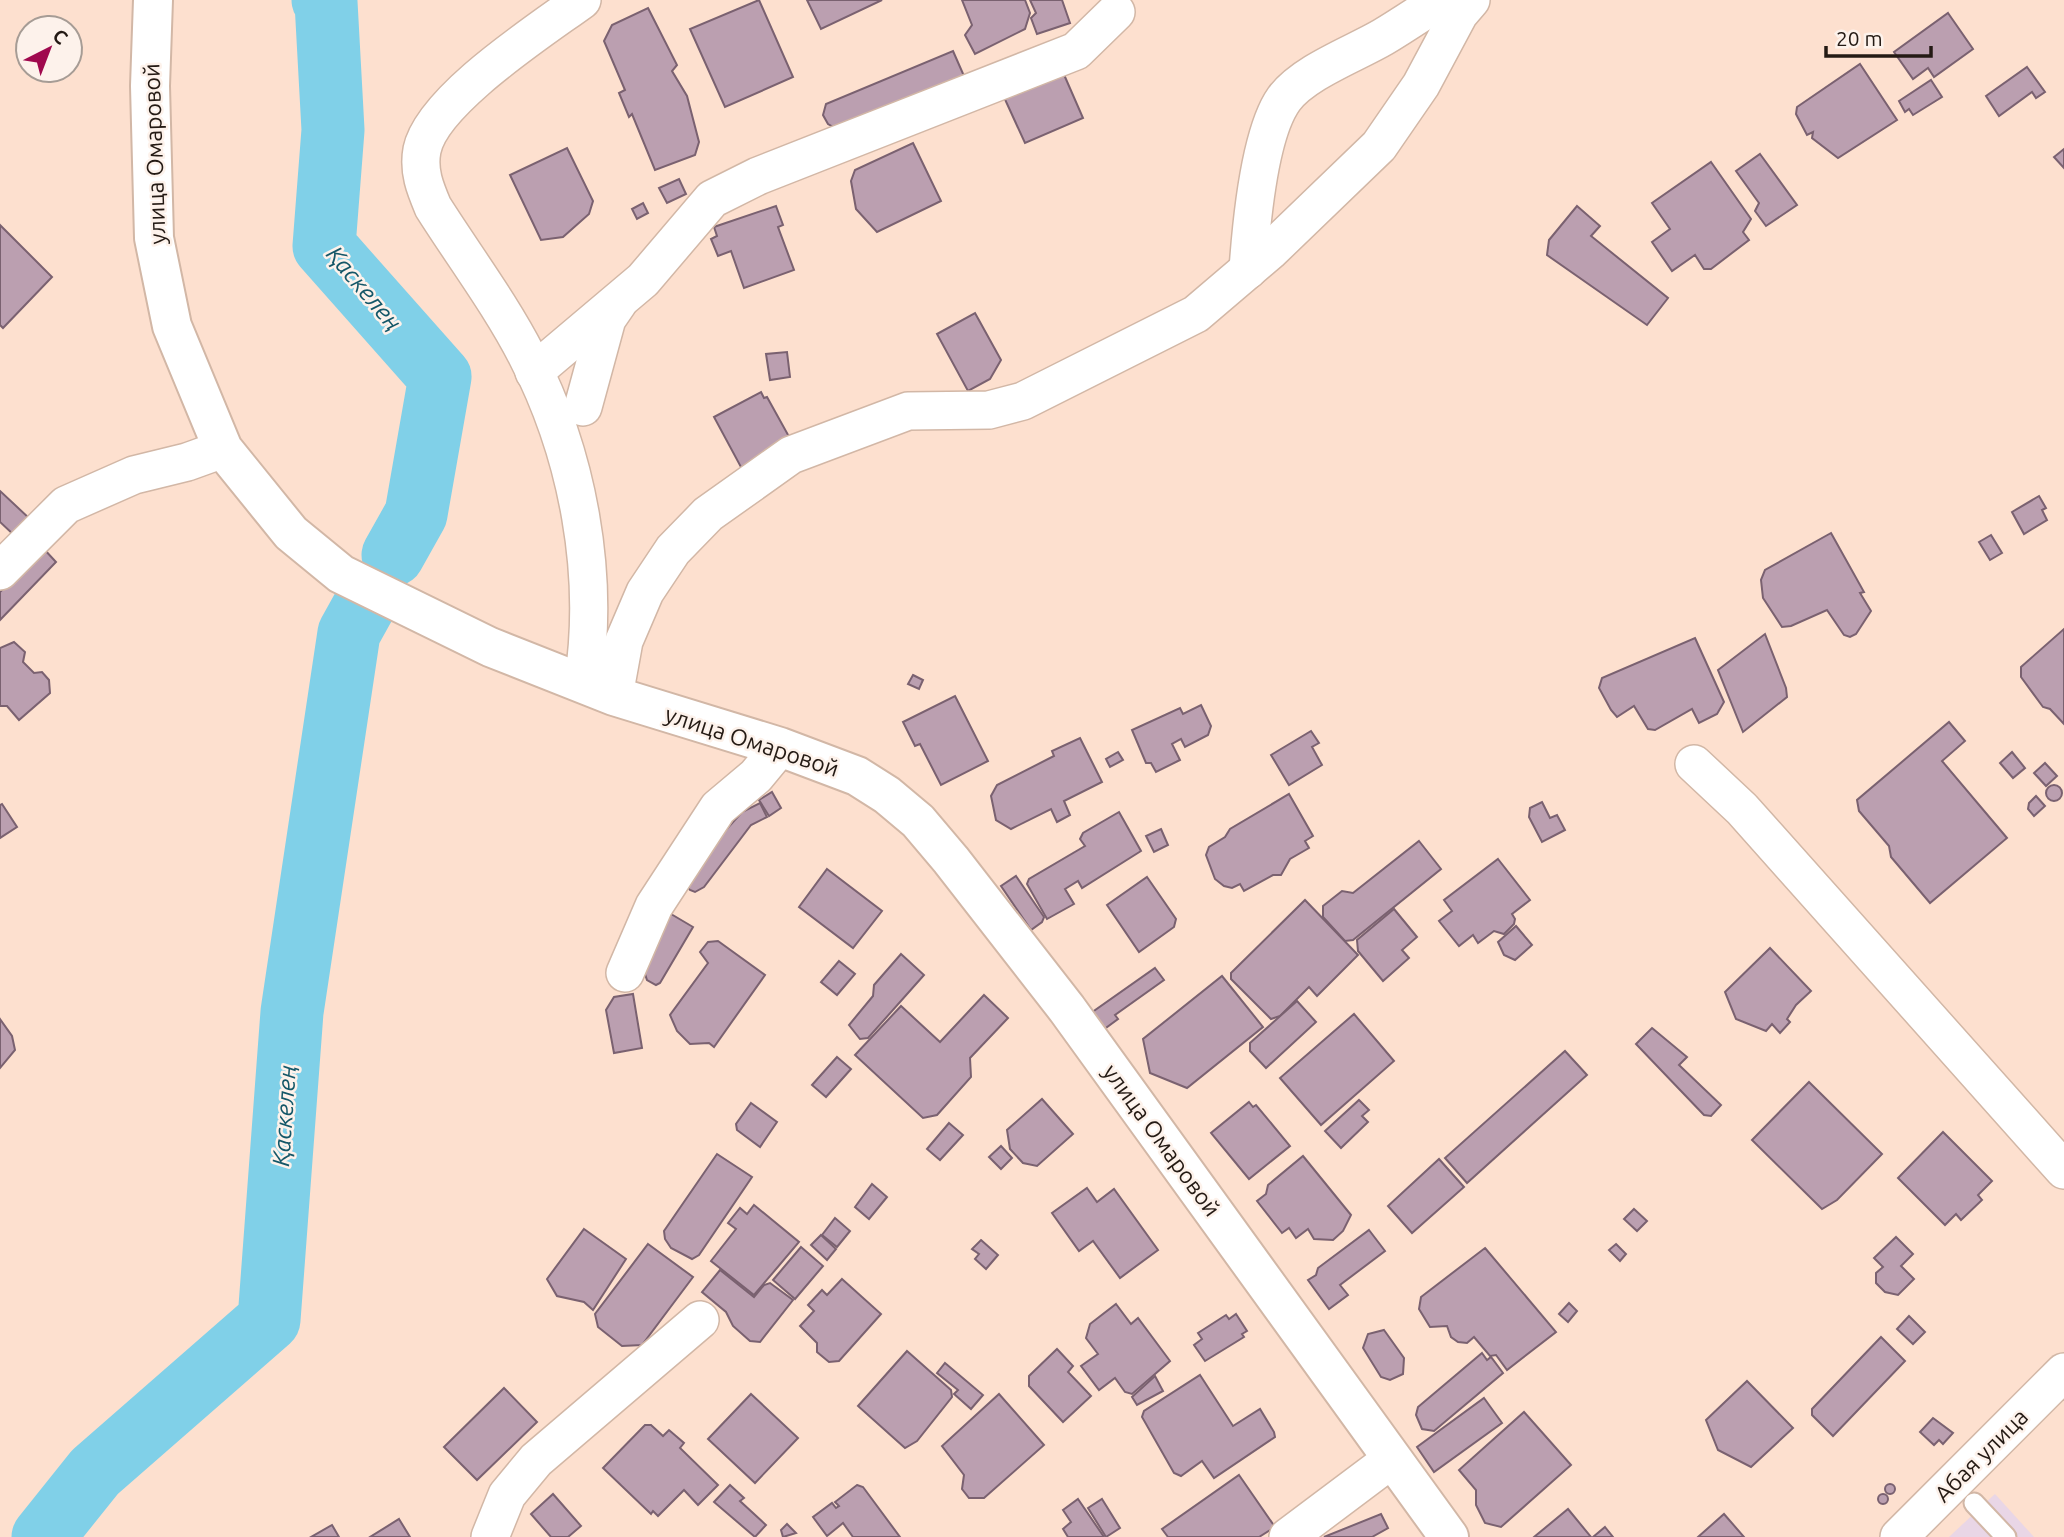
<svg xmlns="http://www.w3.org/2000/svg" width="2064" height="1537" font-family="Ubuntu,sans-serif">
  <rect width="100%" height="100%" fill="#fde0cf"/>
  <path fill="#e9d6e6" d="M1995 1494 2034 1537H1949Z"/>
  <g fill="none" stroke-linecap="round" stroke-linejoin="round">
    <g stroke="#80d0e8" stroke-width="63">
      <path d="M323 0 326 2 333 130 324 246 440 377 416 514 393 555"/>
      <path d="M43 1537 95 1472 269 1320 292 1012 349 633 364 606"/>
    </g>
  </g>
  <g fill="#bb9fb0" stroke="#7a6170" stroke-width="2">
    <path d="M759 0 793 77 725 107 690 29Z"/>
    <path d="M807 0H882L821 29Z"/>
    <path d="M962 0H1025L1030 13 1025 29 975 54 965 35 972 25Z"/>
    <path d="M1030 0H1062L1070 23 1037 34 1031 18 1036 13Z"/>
    <path d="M648 8 677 65 672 71 687 96 699 142 695 155 655 170 632 114 629 117 619 93 625 90 604 41 612 25Z"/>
    <path d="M1948 13 1973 49 1934 77 1928 68 1913 79 1894 52Z"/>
    <path d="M953 51 964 76 837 129 828 124 823 115 826 104Z"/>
    <path d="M1860 64 1897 120 1838 158 1812 138 1813 132 1807 135 1796 114 1797 107Z"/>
    <path d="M2027 67 2045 92 2036 98 2032 92 1999 116 1986 96Z"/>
    <path d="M1062 70 1083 118 1025 143 1003 95Z"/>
    <path d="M1931 80 1942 97 1913 115 1909 109 1905 112 1899 101Z"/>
    <path d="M913 143 941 201 877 232 856 209 851 181 855 170Z"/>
    <path d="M567 148 593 201 589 214 563 237 541 240 510 175Z"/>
    <path d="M2064 149V168L2054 157Z"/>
    <path d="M1760 154 1797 205 1766 226 1755 211 1759 203 1736 171Z"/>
    <path d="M1711 162 1751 219 1743 232 1749 240 1711 269H1704L1695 255 1672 271 1652 242 1670 229 1652 203Z"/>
    <path d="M679 179 686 194 667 203 659 188Z"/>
    <path d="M643 203 648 213 637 219 632 209Z"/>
    <path d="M776 206 783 225 778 227 794 270 744 288 731 251 718 256 711 239 717 236 714 227Z"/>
    <path d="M1577 206 1600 226 1591 236 1668 298 1647 325 1547 255 1549 240Z"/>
    <path d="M0 225 52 277 3 328 0 325Z"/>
    <path d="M975 313 1001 360 990 379 968 391 937 334Z"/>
    <path d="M787 352 790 377 770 380 766 354Z"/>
    <path d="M761 392 764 398 767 397 792 442 742 469 714 417Z"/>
    <path d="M0 491 30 519 15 536 0 522Z"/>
    <path d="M2039 496 2046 508 2042 510 2047 520 2024 534 2012 512Z"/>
    <path d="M1831 533 1864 592 1860 593 1871 611 1856 634 1850 637 1844 635 1827 610 1791 626 1782 627 1763 598 1761 580 1765 570Z"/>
    <path d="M1991 535 2002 553 1990 560 1979 542Z"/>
    <path d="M43 548 56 562 0 620V592Z"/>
    <path d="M2064 629V724L2050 709 2043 707 2021 677V667Z"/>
    <path d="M1765 634 1786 688 1787 697 1743 732 1718 670Z"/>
    <path d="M1695 638 1724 702 1717 714 1699 723 1692 709 1655 730 1648 729 1634 706 1617 717 1611 710 1599 688 1602 678Z"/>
    <path d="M14 642 25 652 23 662 34 673 42 672 49 680 50 693 19 720 7 706H0V648Z"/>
    <path d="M913 675 923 680 919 689 908 684Z"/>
    <path d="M955 696 988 761 941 785 920 744 915 746 903 722Z"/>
    <path d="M1201 705 1211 726 1208 735 1185 747 1181 739 1172 744 1180 760 1156 772 1151 763H1146L1132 730 1180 708 1183 714Z"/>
    <path d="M1949 722 1965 741 1942 761 2007 838 1930 903 1891 857 1889 846 1859 811 1857 800Z"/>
    <path d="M1311 731 1319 743 1312 747 1322 765 1289 785 1271 755Z"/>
    <path d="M1080 738 1102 782 1064 801 1070 815 1057 822 1051 809 1011 829 996 820 991 796 997 785 1054 756 1052 751Z"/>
    <path d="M1118 752 1123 760 1110 767 1106 759Z"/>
    <path d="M2012 752 2025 768 2013 778 2000 763Z"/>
    <path d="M2045 763 2057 776 2046 786 2034 773Z"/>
    <circle cx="2054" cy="793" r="8"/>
    <path d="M772 792 781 808 769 816 759 800Z"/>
    <path d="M1289 794 1313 836 1305 841 1309 848 1290 859 1281 875H1273L1244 891 1240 884 1232 888 1224 886 1215 879 1206 855 1209 847 1225 837 1230 829Z"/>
    <path d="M2036 796 2045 806 2034 816 2028 809 2029 803Z"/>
    <path d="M1542 802 1550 818 1557 815 1565 830 1542 842 1529 817 1530 808Z"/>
    <path d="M760 803 767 817 751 825 704 887 695 892 690 890 686 885 689 871 742 812Z"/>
    <path d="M2 804 17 827 0 838V805Z"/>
    <path d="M1119 812 1141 851 1082 888 1078 881 1065 889 1074 904 1047 919 1027 884 1029 879 1085 846 1080 839 1083 833Z"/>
    <path d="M1161 829 1168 845 1154 852 1146 836Z"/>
    <path d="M1419 841 1441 869 1353 940 1345 941 1323 917V906L1342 891 1353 893Z"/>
    <path d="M1498 859 1530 900 1512 914 1515 919 1514 924 1504 934 1494 931 1478 943 1473 935 1459 946 1439 921 1452 911 1444 900Z"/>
    <path d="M827 869 882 911 853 948 799 907Z"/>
    <path d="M1016 876 1044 917 1042 922 1031 930 1001 886Z"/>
    <path d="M1147 877 1176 919 1174 927 1139 952 1107 905Z"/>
    <path d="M1305 900 1358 955 1317 996 1309 987 1280 1016 1271 1019 1231 979V973Z"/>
    <path d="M1394 909 1417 937 1402 950 1409 958 1383 981 1358 951 1357 940Z"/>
    <path d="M671 914 693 927 660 983 656 985 647 980 642 965Z"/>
    <path d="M1516 926 1532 945 1515 960 1504 955 1498 942Z"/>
    <path d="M718 941 765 975 714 1047 709 1043 690 1044 677 1031 670 1015 708 963 700 952 708 942Z"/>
    <path d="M1770 948 1811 991 1796 1005 1787 1019 1790 1022 1780 1033 1772 1024 1766 1031 1736 1019 1725 992Z"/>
    <path d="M901 954 924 975 868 1038 860 1039 849 1025 873 996 874 985Z"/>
    <path d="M839 961 855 974 837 995 821 982Z"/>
    <path d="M1155 968 1164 980 1115 1015 1118 1019 1103 1030 1091 1013Z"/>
    <path d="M1222 976 1263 1027 1187 1088 1150 1073 1143 1039Z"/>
    <path d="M633 994 642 1048 614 1053 606 1010 614 997Z"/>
    <path d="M984 995 1008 1018 970 1058 971 1077 937 1115 923 1118 855 1055 901 1006 940 1042Z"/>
    <path d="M1297 1001 1316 1022 1266 1068 1250 1051V1043Z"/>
    <path d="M1354 1014 1394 1061 1321 1125 1280 1078Z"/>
    <path d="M0 1019 12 1036 15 1050 0 1068Z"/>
    <path d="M1652 1028 1687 1057 1679 1065 1721 1105 1711 1116 1704 1115 1636 1044Z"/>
    <path d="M1565 1051 1587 1075 1467 1183 1445 1158Z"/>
    <path d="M837 1057 851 1069 826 1097 812 1085Z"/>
    <path d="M1809 1082 1882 1154 1837 1200 1822 1209 1752 1140Z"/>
    <path d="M1042 1099 1073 1134 1037 1166 1023 1163 1010 1149 1007 1130Z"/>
    <path d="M1359 1100 1369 1110 1362 1116 1368 1122 1341 1148 1325 1131Z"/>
    <path d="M1249 1102 1253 1107 1256 1105 1290 1146 1249 1179 1211 1133Z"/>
    <path d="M751 1103 777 1122 760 1147 737 1130 736 1124Z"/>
    <path d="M949 1123 963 1135 940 1160 927 1149Z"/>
    <path d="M1943 1132 1992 1181 1978 1195 1982 1200 1961 1220 1956 1214 1945 1225 1898 1178Z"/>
    <path d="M1001 1146 1012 1158 1001 1169 989 1157Z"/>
    <path d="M717 1154 752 1177 699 1255 692 1259 671 1248 665 1239 664 1231Z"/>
    <path d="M1303 1156 1351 1215 1343 1231 1333 1240 1314 1239 1308 1229 1296 1238 1289 1228 1282 1233 1257 1201 1266 1194 1268 1185Z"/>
    <path d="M1439 1159 1464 1187 1412 1233 1388 1206Z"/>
    <path d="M872 1184 887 1197 869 1219 855 1207Z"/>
    <path d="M1087 1188 1097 1202 1114 1189 1158 1250 1120 1278 1093 1241 1079 1251 1052 1213Z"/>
    <path d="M754 1205 799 1242 754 1295 711 1261 736 1229 728 1223 740 1208 747 1214Z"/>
    <path d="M1634 1209 1647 1221 1637 1231 1624 1219Z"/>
    <path d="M835 1218 850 1231 837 1247 822 1235Z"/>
    <path d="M584 1229 626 1259 593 1310 584 1302 557 1296 547 1279Z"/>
    <path d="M1369 1230 1385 1251 1340 1285 1348 1295 1329 1309 1308 1280 1316 1275 1318 1268Z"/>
    <path d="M821 1235 836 1249 827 1260 811 1245Z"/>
    <path d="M1896 1237 1913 1254 1901 1266 1914 1279 1898 1295 1885 1292 1876 1283V1273L1883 1267 1874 1258Z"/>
    <path d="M981 1240 998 1255 986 1269 975 1259 979 1254 972 1249Z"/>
    <path d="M648 1244 693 1277 642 1345 622 1346 598 1327 595 1314Z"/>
    <path d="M1616 1244 1626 1254 1620 1261 1609 1250Z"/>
    <path d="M801 1247 823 1266 795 1299 773 1280Z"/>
    <path d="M1485 1248 1556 1332 1507 1370 1496 1355 1490 1356 1474 1337 1467 1343 1458 1342 1451 1337 1447 1326 1430 1327 1419 1309 1421 1297Z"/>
    <path d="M720 1270 754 1297 764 1285 770 1283 793 1300 760 1342 750 1341 733 1326 726 1312 702 1292Z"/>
    <path d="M842 1279 881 1314 839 1361 829 1362 817 1352V1343L800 1326 814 1311 808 1305 822 1290 827 1295Z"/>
    <path d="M1569 1303 1577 1311 1568 1322 1559 1314Z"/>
    <path d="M1116 1304 1131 1324 1138 1318 1170 1361 1132 1394 1125 1392 1115 1378 1099 1390 1081 1366 1098 1354 1086 1338 1090 1324Z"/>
    <path d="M1236 1314 1247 1331 1242 1334 1244 1337 1205 1361 1194 1345 1202 1339 1198 1333 1226 1315 1229 1319Z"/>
    <path d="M1909 1316 1925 1332 1913 1344 1897 1329Z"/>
    <path d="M1384 1330 1404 1358 1403 1374 1390 1380 1381 1377 1363 1348 1368 1334Z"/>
    <path d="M1881 1337 1905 1361 1833 1436 1812 1415V1409Z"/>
    <path d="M1057 1349 1073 1366 1068 1372 1091 1396 1063 1422 1029 1386V1376Z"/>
    <path d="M907 1351 951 1390 952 1397 917 1441 905 1448 858 1406Z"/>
    <path d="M1482 1353 1487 1360 1491 1357 1503 1373 1434 1431 1422 1429 1416 1415 1418 1407Z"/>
    <path d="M945 1363 983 1395 971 1409 954 1394 958 1390 937 1373Z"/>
    <path d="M1200 1375 1233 1426 1260 1409 1274 1432 1275 1437 1214 1478 1202 1461 1181 1476 1174 1473 1142 1417 1144 1411Z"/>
    <path d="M1155 1376 1163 1391 1137 1405 1132 1397Z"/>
    <path d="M1747 1381 1793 1428 1751 1467 1718 1450 1706 1420Z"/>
    <path d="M504 1388 537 1422 477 1480 444 1447Z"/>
    <path d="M751 1394 798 1438 755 1483 708 1439Z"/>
    <path d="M999 1394 1044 1445 984 1498H969L962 1489 964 1475 942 1446Z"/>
    <path d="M1484 1398 1502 1423 1434 1472 1417 1447Z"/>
    <path d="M1524 1412 1571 1465 1501 1527 1485 1523 1476 1505V1490L1459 1470Z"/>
    <path d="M1933 1418 1953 1433 1943 1444 1939 1440 1934 1445 1920 1432Z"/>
    <path d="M645 1425H651L663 1436 669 1430 684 1443 680 1448 718 1485 698 1505 684 1490 658 1516 653 1511 651 1514 603 1468Z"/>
    <path d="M1239 1475 1275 1527 1259 1537H1168L1162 1529Z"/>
    <circle cx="1890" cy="1489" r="5"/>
    <path d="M730 1485 744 1498 740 1501 766 1525 755 1537 714 1502Z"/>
    <path d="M857 1485 863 1487 900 1537H853L843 1523 827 1536 813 1517 832 1503 836 1508 839 1506 835 1502Z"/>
    <circle cx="1883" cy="1499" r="5"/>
    <path d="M553 1494 581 1526 568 1537H551L531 1514Z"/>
    <path d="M1078 1499 1104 1537H1068L1063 1529 1071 1522 1063 1510Z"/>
    <path d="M1102 1499 1120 1528 1106 1537 1088 1508Z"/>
    <path d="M1568 1509 1591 1537H1534Z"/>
    <path d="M1381 1514 1388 1528 1372 1537H1324Z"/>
    <path d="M1724 1514 1744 1537H1698Z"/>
    <path d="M399 1519 410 1537H370Z"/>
    <path d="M787 1524 796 1533 783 1537 781 1530Z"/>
    <path d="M332 1525 339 1537H311Z"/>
    <path d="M1605 1527 1613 1537H1593Z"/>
  </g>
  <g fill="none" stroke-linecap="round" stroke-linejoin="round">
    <defs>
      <path id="lane" d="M1974 1503 2006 1537"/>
      <g id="street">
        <path d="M582 0C541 30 432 100 422 150 418 171 425 188 433 207 464 256 501 305 527 356 578 455 600 574 583 683"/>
        <path d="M1248 270C1251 227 1259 134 1284 99 1304 72 1354 54 1383 37 1403 25 1422 12 1441 0"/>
        <path d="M534 372 643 280 712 199 758 176 1076 51 1116 12"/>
        <path d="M583 407 607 319 618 303"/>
        <path d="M0 571 66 505 134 475 187 462 223 449"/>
        <path d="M614 696 624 641 645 592 673 550 708 514 791 455 908 411 989 410 1023 401 1196 314 1270 251 1379 146 1421 85 1459 14 1471 0"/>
        <path d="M1694 764 1742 809 2064 1170"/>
        <path d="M625 973 654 906 718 808 756 776 780 747"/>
        <path d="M490 1537 507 1495 536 1460 700 1320"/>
        <path d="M1288 1537 1392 1459"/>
        <path d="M1899 1537 2064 1372"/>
      </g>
      <path id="secondary" d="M153 0 150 86 154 238 172 326 223 449 291 533 341 574 490 647 614 696 780 747 857 776 887 795 918 821 951 860 1067 1009 1449 1537"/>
    </defs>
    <use href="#lane" stroke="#d2b7a6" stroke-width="23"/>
    <use href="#street" stroke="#d2b7a6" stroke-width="40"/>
    <use href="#secondary" stroke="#d2b7a6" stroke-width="42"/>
    <use href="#lane" stroke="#fff" stroke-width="19"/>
    <use href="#street" stroke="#fff" stroke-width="37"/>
    <use href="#secondary" stroke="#fff" stroke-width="38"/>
  </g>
  <g text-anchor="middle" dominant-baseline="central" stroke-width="5" stroke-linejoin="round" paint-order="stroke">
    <g font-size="23" fill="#241a14" stroke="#fdf2eb">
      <text transform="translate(154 154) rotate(-92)">улица Омаровой</text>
      <text transform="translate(752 741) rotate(18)">улица Омаровой</text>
      <text transform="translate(1162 1140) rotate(54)">улица Омаровой</text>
      <text transform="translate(1981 1455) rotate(-45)">Абая улица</text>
    </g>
    <g font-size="24" font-style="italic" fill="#145768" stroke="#fdf2eb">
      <text transform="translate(364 288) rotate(50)">Қаскелең</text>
      <text transform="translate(284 1116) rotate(-86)">Қаскелең</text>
    </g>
  </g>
  <g transform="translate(49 49) rotate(42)"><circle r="33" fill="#fdf2eb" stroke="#a69c95" stroke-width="2"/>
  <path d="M0-5L12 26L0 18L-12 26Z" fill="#a0094e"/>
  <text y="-10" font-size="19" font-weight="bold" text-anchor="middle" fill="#241a14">С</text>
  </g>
  <path d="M1826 46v10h105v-10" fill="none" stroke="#241a14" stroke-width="3.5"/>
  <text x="1836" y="46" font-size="21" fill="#241a14" stroke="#fdf2eb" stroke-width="5" paint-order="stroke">20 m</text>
</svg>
